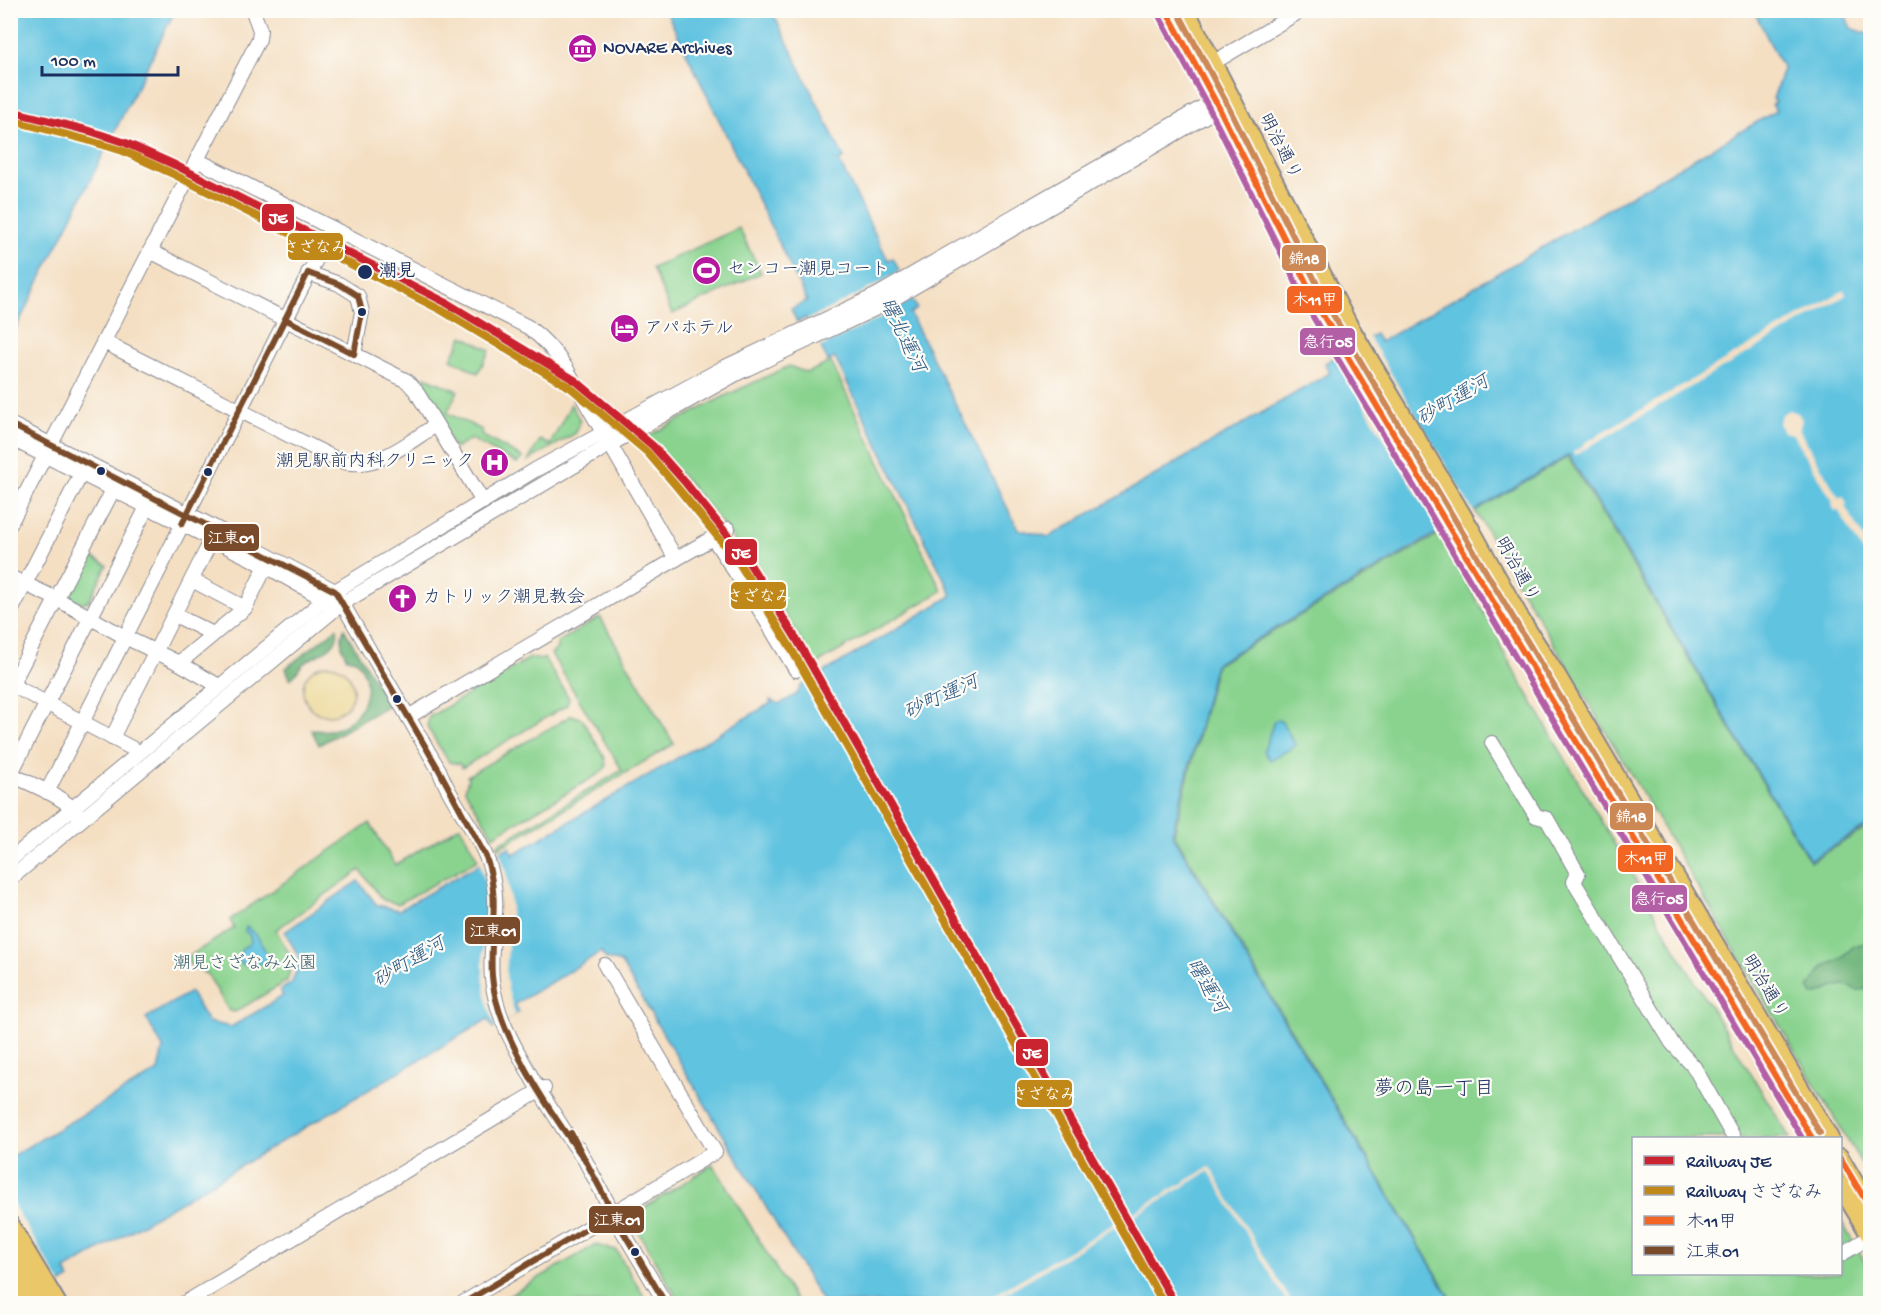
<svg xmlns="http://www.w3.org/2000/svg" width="1881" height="1314" font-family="'Gochi Hand','Klee One',sans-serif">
  <rect width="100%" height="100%" fill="#fdfcf7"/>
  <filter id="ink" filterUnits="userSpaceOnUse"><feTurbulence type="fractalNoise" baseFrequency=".0167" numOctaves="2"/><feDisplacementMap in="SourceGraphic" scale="12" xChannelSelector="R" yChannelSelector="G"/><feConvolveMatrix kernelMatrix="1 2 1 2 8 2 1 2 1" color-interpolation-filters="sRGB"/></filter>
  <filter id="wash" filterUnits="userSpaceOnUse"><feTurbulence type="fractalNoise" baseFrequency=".008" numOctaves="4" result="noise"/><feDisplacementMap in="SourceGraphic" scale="24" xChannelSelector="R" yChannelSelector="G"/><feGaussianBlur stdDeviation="1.35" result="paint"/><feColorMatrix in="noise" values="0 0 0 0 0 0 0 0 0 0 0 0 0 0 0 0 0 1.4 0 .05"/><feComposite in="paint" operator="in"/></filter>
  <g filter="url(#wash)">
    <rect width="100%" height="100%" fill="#f4dfc3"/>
    <g fill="#8ad38f" stroke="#528176" stroke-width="1.5">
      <path d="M739 228 761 273 672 314 652 268Z"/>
      <path d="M463 336 490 350 478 373 451 359Z"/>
      <path d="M831 362 942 591 815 665C765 578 717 509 646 437L725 396 789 366 807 373Z"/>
      <path d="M425 377 458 391 447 413 482 430 481 435 523 458 517 463 471 439 455 449 419 390Z"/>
      <path d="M571 404 580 420 576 433 528 461 540 440 550 445Z"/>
      <path d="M580 452 582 454 364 581 363 579Z"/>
      <path d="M1568 457 1810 862 1870 826V1178L1475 511Z"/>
      <path d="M1439 534 1499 639 1501 648 1680 957 1790 1138H1634V1274H1840L1841 1221 1870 1271V1303H1454L1174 834 1216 665Z"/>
      <path d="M86 554 107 565 89 601 82 603 68 597 66 592Z"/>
      <path d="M600 617 674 744 499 848 497 845 622 770 551 654 556 650 558 642Z"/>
      <path d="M530 658 541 660 544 658 569 698 567 705 462 768 460 764 449 762 427 727 429 717Z"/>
      <path d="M572 715 582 719 605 758 606 767 599 774 493 836 465 790 468 779 467 776Z"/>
      <path d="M370 823 395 865 460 826 478 860 398 904 383 900 360 870 276 930 293 960 287 981 235 1012 229 1011 208 975 183 960 234 928 230 920Z"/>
      <path d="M713 1164 797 1303H680L633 1223 636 1213Z"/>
      <path d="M595 1245 616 1250 648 1303H496Z"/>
    </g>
    <g fill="#6fb57a" stroke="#45726c" stroke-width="1.5">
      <path d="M337 628C342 649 315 654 303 664 298 669 297 675 290 679L286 668Z"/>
      <path d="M344 629 389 705 319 745 311 729C351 741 384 691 356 660L347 658C341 649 340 639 344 629Z"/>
      <path d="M1870 942V989L1856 990C1841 978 1830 992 1813 995L1809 988 1824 966 1839 960 1854 946Z"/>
    </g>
    <circle fill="#eeda9e" stroke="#84847e" stroke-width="1.5" cx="328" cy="690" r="25"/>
    <g fill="#61c3e0" stroke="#3e799f" stroke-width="1.5">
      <path d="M11 10 175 11 11 338 10 11Z"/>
      <path d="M666 11H772L844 158 839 161 888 260 893 258 917 309 910 313 1018 529 1049 537 1330 373 1325 363 1375 334 1380 342 1776 111 1772 104 1775 102 1773 99 1783 69 1754 11H1843L1851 28 1869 34 1870 37V824L1810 860 1569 455 1215 664 1172 834 1453 1303H823L621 963 606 959 601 952 515 1004 519 1012 493 1028 488 1019 65 1270 70 1279 30 1303H11L10 1157 158 1071 163 1048 146 1018 190 992 208 1022 231 1027 283 996 280 990 292 983 300 959 285 932 358 881 377 905 399 910 509 847 514 854 771 703 770 700 780 704 797 694 801 686 951 596V593L835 358 828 361 806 318 797 322 791 309 807 301Z"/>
      <path d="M1278 720 1282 722 1295 744 1294 747 1270 760 1264 751 1274 721Z"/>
      <path d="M246 927H248C250 933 255 932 258 937 261 944 268 953 268 960 260 966 231 970 240 952 243 947 248 945 251 942L250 936 245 931Z"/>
    </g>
    <g fill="#f4dfc3">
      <path d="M902 270 915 297 878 319 818 348 805 321 798 324 863 292Z"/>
      <path d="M1844 290 1846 295 1575 455 1573 452 1584 446 1583 444Z"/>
      <path d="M1368 335 1475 514 1441 534 1334 355Z"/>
      <path d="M1789 410 1798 413 1802 420 1799 430 1839 498 1843 496 1847 504 1845 506 1870 550V564L1838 510 1835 511 1831 503 1833 501 1793 434 1783 432 1779 423 1781 415Z"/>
      <path d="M499 849 507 876 511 906 506 974 508 990 515 1015 495 1027 487 1002 483 974V948L488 906 484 879 479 861Z"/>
      <path d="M1210 1167 1292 1303H1288L1209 1171 989 1303H981Z"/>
      <path d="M11 1201 61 1284 28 1303H10Z"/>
    </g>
  </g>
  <g filter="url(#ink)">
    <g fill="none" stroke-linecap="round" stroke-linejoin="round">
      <defs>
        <g id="minor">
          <path d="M1206 67 1302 10"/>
          <path d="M197 160 528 327C544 339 555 351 566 368L676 559 408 717"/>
          <path d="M150 251 407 381 416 391 483 502"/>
          <path d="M308 273 339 284 358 296 362 312 354 354"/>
          <path d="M104 342 340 461C376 472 408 442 436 425"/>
          <path d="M10 424 202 521 335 591 439 770C452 805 481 834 491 871 502 912 488 940 492 979 496 1017 515 1047 533 1080 549 1106 564 1132 582 1156"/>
          <path d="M10 438 266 566 324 599 332 601"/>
          <path d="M10 524 259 39 260 30 254 14"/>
          <path d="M713 538 755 602 796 670"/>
          <path d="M676 559 728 529"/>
          <path d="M10 577 57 599 125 637 179 663 219 686"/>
          <path d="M192 580 245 608"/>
          <path d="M10 613 81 474"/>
          <path d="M175 615 213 634"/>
          <path d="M179 663 245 608 266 566"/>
          <path d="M10 684 139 752"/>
          <path d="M10 688 113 490"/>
          <path d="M112 738 212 539"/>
          <path d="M1492 743 1536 816 1547 819 1578 874 1574 882 1672 1043 1694 1067 1734 1138"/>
          <path d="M10 774C32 785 62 795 78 814"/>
          <path d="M10 775 147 507"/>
          <path d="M47 792 332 228"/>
          <path d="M10 860 335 591 535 470 723 368 877 295 1215 100 1223 98"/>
          <path d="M10 879 341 604 611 444 738 373 883 305 1219 108 1225 102"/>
          <path d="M579 1149 622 1230 666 1304"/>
          <path d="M1840 1255 1870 1237"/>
          <path d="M183 1304 544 1088"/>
          <path d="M461 1304 715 1152 605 965"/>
        </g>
        <g id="major">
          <path d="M1166 10 1219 108 1321 312 1470 560 1812 1138"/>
          <path d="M1186 10 1349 325 1471 529 1522 621 1557 675 1830 1138"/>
          <path d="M1840 1157 1870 1208"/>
          <path d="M1840 1186 1870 1236"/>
          <path d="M10 1224 58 1304"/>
          <path d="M10 1299 13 1304"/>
        </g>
        <g id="highway">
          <path d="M10 1246 45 1304"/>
          <path d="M10 1273 29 1304"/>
        </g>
      </defs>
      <use href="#minor" stroke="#888790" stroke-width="16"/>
      <use href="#major" stroke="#888790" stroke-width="20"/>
      <use href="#highway" stroke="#888790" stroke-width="22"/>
      <use href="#minor" stroke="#fff" stroke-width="14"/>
      <use href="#major" stroke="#eac769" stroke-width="16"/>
      <use href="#highway" stroke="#eac769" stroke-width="20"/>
      <defs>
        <g id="bus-1">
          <path d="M1166 10 1219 108 1321 312 1812 1138"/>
          <path d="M1840 1158 1870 1208"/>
        </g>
        <g id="bus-2">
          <path d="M308 273 339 284 358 296 362 312 354 354"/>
          <path d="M285 319 354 354"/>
          <path d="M10 424 335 591 439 770 486 857C501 901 489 933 492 976 496 1033 549 1110 582 1156"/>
          <path d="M182 524 308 273"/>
          <path d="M571 1133 622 1230 666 1304"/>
          <path d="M462 1304 613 1213"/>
        </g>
        <path id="bus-3" d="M1158 14 1211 112 1313 317 1802 1138"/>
        <path id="bus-4" d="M1177 10 1227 104 1329 308 1820 1133"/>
      </defs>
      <use href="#bus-1" stroke="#fdfcf7" stroke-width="10"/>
      <use href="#bus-2" stroke="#fdfcf7" stroke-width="10"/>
      <use href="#bus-3" stroke="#fdfcf7" stroke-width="10"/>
      <use href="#bus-4" stroke="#fdfcf7" stroke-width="10"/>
      <use href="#bus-1" stroke="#f26522" stroke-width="6"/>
      <use href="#bus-2" stroke="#7a4b2a" stroke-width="6"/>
      <use href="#bus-3" stroke="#b35fa6" stroke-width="6"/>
      <use href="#bus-4" stroke="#c85" stroke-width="6"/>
      <defs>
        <path id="rail-1" d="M10 111 90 131 126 143 175 165 445 302 576 381 653 446 684 481 746 558 797 640 1175 1304"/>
        <path id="rail-2" d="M10 120 87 140 123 151 171 173 441 310 571 388 647 452 677 487 739 563 789 645 1164 1304"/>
      </defs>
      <use href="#rail-1" stroke="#fdfcf7" stroke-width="12"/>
      <use href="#rail-2" stroke="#fdfcf7" stroke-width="12"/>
      <use href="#rail-1" stroke="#c9242f" stroke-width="8"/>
      <use href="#rail-2" stroke="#c08818" stroke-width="8"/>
    </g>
  </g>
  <defs>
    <symbol id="museum-disc" viewBox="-11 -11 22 22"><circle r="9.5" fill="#b5179e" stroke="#fdfcf7"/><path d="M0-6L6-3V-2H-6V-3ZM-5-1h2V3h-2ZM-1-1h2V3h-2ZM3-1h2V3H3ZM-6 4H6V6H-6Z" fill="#fff"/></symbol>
    <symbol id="stadium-disc" viewBox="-11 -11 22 22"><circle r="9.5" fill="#b5179e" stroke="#fdfcf7"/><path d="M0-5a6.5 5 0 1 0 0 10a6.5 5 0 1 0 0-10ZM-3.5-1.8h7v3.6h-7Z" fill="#fff"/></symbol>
    <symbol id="hotel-disc" viewBox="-11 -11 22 22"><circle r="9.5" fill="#b5179e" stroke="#fdfcf7"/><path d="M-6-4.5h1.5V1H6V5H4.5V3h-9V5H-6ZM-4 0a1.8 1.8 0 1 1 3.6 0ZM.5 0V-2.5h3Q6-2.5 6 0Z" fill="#fff"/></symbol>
    <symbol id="hospital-disc" viewBox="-11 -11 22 22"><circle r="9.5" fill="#b5179e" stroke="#fdfcf7"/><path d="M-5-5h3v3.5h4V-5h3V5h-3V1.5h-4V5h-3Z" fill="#fff"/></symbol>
    <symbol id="church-disc" viewBox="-11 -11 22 22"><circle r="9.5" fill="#b5179e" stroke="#fdfcf7"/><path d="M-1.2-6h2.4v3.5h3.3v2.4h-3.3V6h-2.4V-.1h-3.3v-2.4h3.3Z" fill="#fff"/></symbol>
  </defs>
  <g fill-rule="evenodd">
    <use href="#museum-disc" x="566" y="32" width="33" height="33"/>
    <use href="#stadium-disc" x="690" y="254" width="33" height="33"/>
    <use href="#hotel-disc" x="608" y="312" width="33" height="33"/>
    <use href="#hospital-disc" x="478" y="446" width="33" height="33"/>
    <use href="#church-disc" x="386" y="582" width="33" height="33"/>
  </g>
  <g fill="#1b2f5e" stroke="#fdfcf7" stroke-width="2">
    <circle cx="365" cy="272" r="8"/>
    <circle cx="362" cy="312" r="5"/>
    <circle cx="101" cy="471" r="5"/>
    <circle cx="208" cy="472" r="5"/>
    <circle cx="397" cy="699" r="5"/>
    <circle cx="635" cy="1252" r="5"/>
  </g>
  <g text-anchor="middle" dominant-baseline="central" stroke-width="4.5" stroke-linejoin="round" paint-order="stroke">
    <g font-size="18" fill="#1b2f5e" stroke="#fdfcf7" text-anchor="start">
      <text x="603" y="49">NOVARE Archives</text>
      <text x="727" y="270">センコー潮見コート</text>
      <text x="645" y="329">アパホテル</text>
      <text x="474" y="462" text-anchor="end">潮見駅前内科クリニック</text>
      <text x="423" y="598">カトリック潮見教会</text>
    </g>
    <g font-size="18" fill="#1b2f5e" stroke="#fdfcf7">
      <text transform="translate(1279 147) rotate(63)">明治通り</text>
      <text transform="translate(1516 570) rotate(61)">明治通り</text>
      <text transform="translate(1764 987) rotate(59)">明治通り</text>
    </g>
    <g font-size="18" font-weight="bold" fill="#1b2f5e" stroke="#fdfcf7" text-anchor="start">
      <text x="379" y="272">潮見</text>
    </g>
    <g font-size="18" fill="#3c606d" stroke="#fdfcf7">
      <text x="245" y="964">潮見さざなみ公園</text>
    </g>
    <g font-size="20" font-style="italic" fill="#305b85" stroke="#fdfcf7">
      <text transform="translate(901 336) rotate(64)">曙北運河</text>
      <text transform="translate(1454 402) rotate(-31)">砂町運河</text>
      <text transform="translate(942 699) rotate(-25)">砂町運河</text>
      <text transform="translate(410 964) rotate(-31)">砂町運河</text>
      <text transform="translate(1205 987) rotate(59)">曙運河</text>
    </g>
    <g font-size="20" fill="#1b2f5e" stroke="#fdfcf7">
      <text x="1434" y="1090">夢の島一丁目</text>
    </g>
  </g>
  <g stroke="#fdfcf7" stroke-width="2">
    <rect x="261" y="203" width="34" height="29" rx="6" fill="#c9242f"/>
    <rect x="287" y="232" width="57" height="29" rx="6" fill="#c08818"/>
    <rect x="1281" y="244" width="46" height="28" rx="6" fill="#c85"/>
    <rect x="1286" y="285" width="57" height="29" rx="6" fill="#f26522"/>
    <rect x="1299" y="327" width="57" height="29" rx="6" fill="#b35fa6"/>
    <rect x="203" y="523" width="57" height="29" rx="6" fill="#7a4b2a"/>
    <rect x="724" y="538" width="34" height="28" rx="6" fill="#c9242f"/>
    <rect x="730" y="581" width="57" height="29" rx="6" fill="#c08818"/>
    <rect x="1609" y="802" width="45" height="29" rx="6" fill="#c85"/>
    <rect x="1617" y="844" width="57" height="29" rx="6" fill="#f26522"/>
    <rect x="1631" y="884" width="57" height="29" rx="6" fill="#b35fa6"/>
    <rect x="464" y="916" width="57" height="29" rx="6" fill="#7a4b2a"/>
    <rect x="1015" y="1038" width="34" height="29" rx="6" fill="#c9242f"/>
    <rect x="1016" y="1079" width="57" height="29" rx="6" fill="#c08818"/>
    <rect x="588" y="1205" width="57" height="29" rx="6" fill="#7a4b2a"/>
  </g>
  <g font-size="16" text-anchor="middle" font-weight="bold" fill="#fff">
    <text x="278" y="223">JE</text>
    <text x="315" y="252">さざなみ</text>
    <text x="1304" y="264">錦18</text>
    <text x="1315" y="305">木11甲</text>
    <text x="1328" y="347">急行05</text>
    <text x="231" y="543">江東01</text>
    <text x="741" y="558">JE</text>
    <text x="759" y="601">さざなみ</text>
    <text x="1631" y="822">錦18</text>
    <text x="1646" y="864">木11甲</text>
    <text x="1659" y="904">急行05</text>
    <text x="493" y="936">江東01</text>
    <text x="1032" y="1058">JE</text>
    <text x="1044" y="1099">さざなみ</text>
    <text x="617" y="1225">江東01</text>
  </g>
  <rect width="1881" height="1314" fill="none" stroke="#fdfcf7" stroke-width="36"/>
  <rect x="1632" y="1137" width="210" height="138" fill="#fdfcf7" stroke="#a3aaba" stroke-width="1.5"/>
  <rect x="1644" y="1156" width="30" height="9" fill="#c9242f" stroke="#a3aaba" stroke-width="1.5"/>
  <text x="1686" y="1167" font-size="18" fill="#1b2f5e">Railway JE</text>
  <rect x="1644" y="1186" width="30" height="9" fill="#c08818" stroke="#a3aaba" stroke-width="1.5"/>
  <text x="1686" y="1197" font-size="18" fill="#1b2f5e">Railway さざなみ</text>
  <rect x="1644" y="1216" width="30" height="9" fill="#f26522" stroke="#a3aaba" stroke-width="1.5"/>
  <text x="1686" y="1227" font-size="18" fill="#1b2f5e">木11甲</text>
  <rect x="1644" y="1246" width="30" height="9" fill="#7a4b2a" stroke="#a3aaba" stroke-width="1.5"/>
  <text x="1686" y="1257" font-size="18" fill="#1b2f5e">江東01</text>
  <path d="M42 66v9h136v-9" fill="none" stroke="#1b2f5e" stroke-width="3"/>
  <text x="51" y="66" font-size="18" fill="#1b2f5e" stroke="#fdfcf7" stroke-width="4.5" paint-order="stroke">100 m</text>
</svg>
